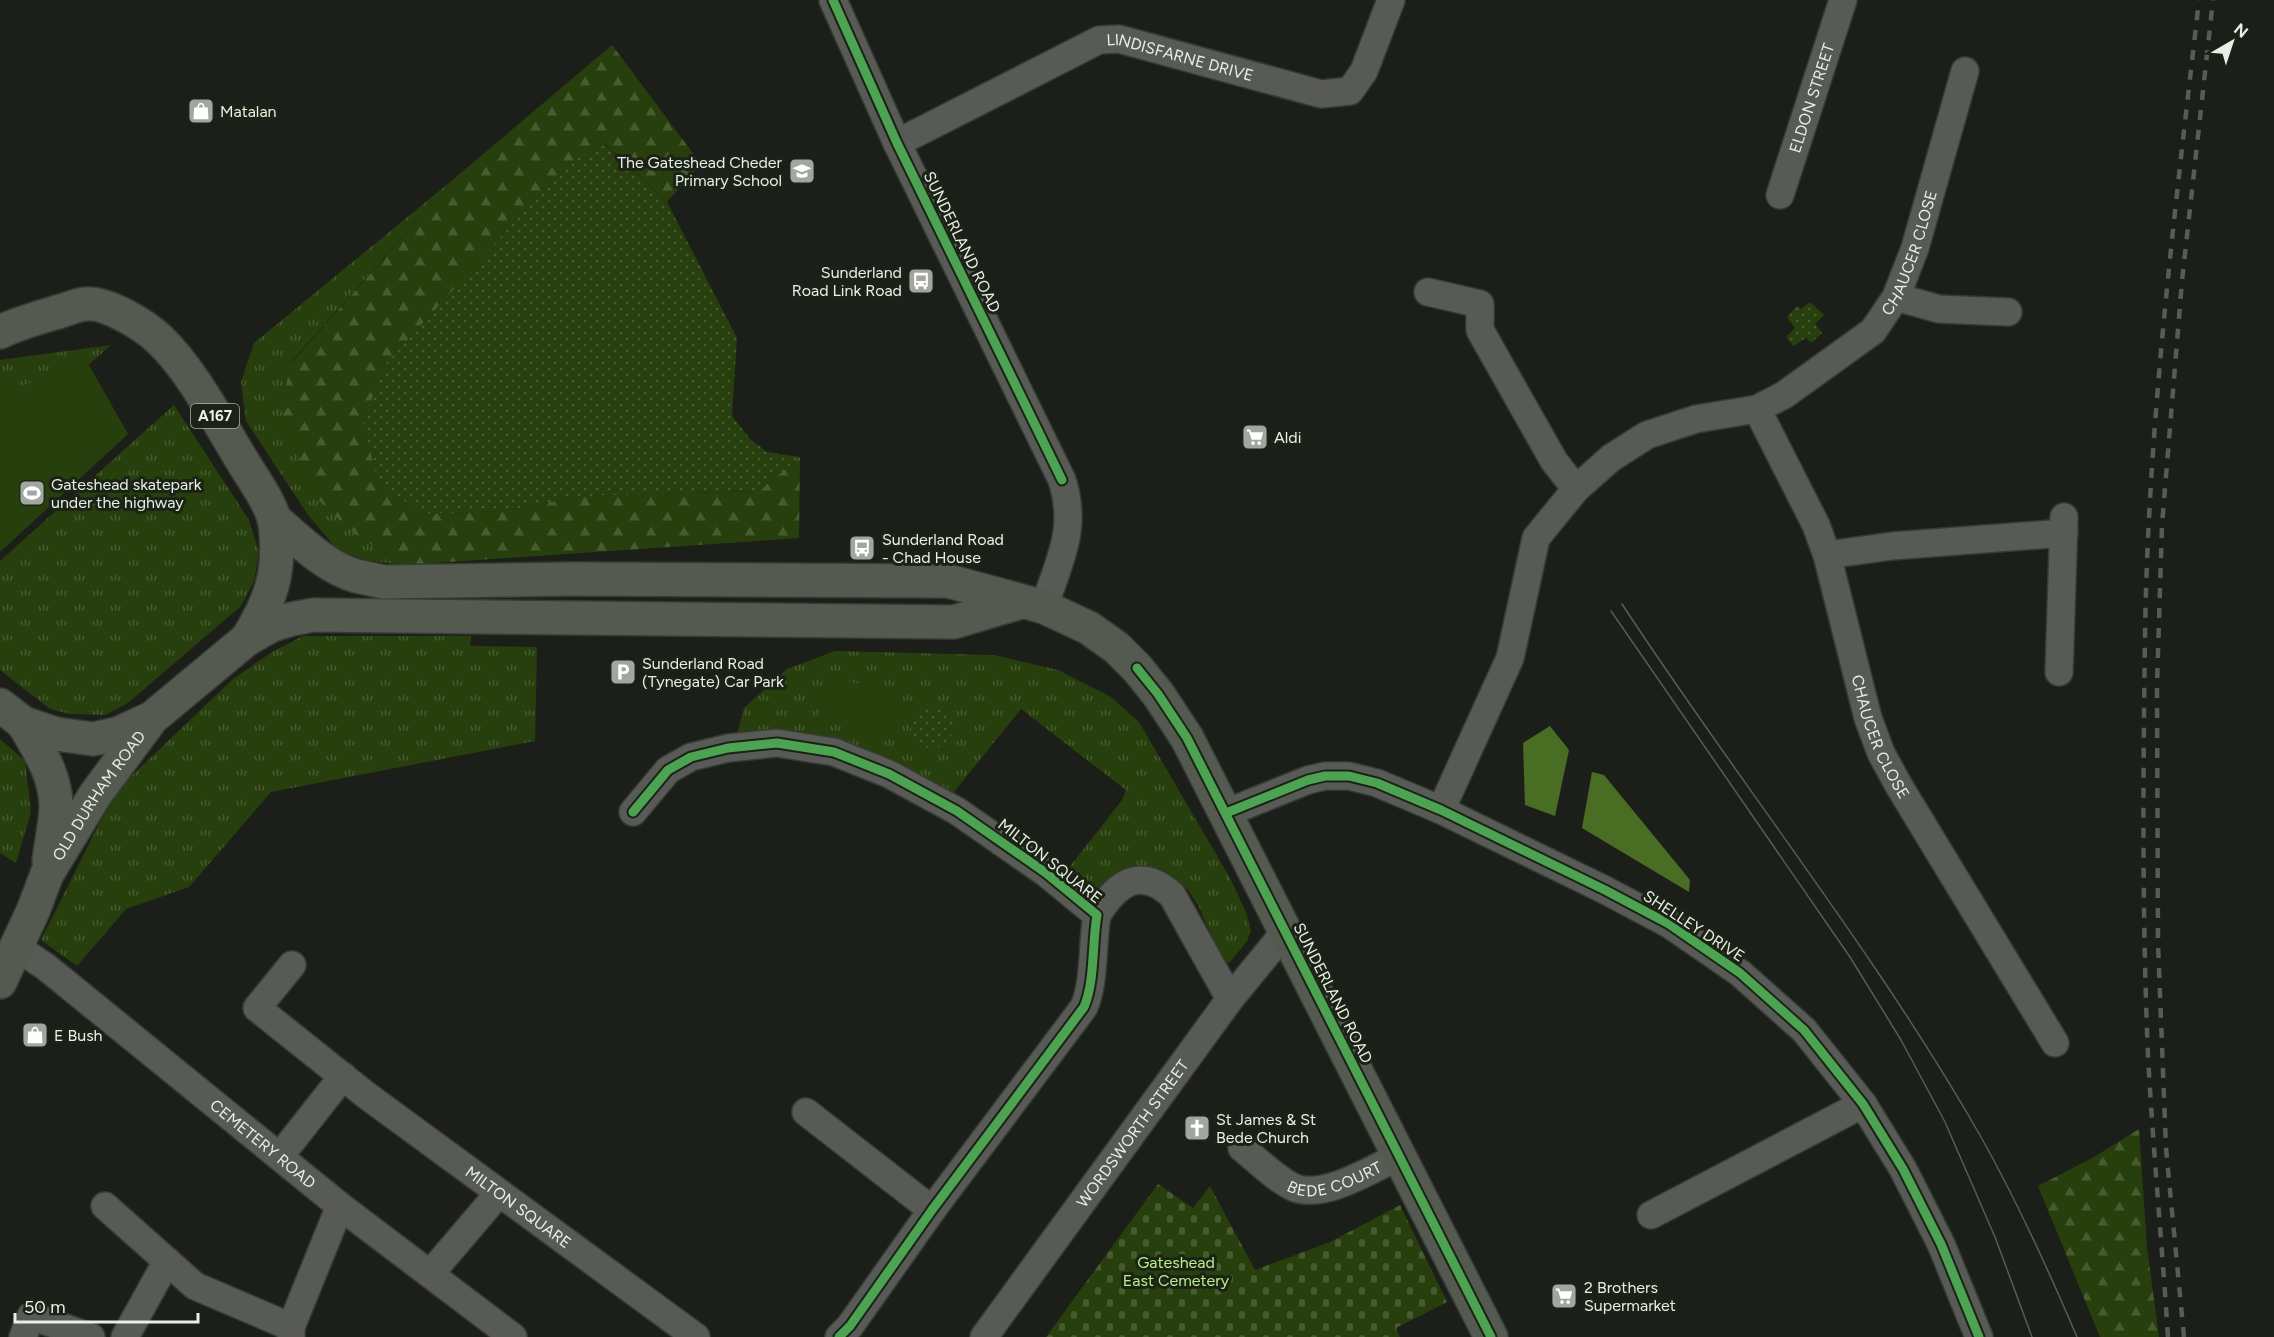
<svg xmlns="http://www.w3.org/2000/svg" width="2274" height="1337" font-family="Figtree,sans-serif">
  <defs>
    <pattern id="grass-tufts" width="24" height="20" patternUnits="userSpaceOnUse" patternTransform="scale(1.5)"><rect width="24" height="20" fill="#273f0c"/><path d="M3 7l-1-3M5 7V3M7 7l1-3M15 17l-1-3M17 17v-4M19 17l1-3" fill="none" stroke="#465b2f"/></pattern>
    <pattern id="forest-firs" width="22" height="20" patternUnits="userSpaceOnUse" patternTransform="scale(1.5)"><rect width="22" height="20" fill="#273f0c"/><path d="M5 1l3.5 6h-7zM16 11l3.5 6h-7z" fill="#465b2f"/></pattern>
    <pattern id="cemetery-stones" width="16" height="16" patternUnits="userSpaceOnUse" patternTransform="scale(1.5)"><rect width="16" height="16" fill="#273f0c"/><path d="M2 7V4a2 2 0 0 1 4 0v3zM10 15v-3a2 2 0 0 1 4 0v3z" fill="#465b2f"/></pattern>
    <pattern id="park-dots" width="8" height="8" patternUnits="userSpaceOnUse" patternTransform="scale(1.5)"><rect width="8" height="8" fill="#273f0c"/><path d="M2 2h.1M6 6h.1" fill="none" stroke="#465b2f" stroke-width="1.8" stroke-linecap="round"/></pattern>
  </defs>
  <rect width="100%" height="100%" fill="#1c1f19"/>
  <g fill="url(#grass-tufts)">
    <path d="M455 178 292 361 356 535 404 565 365 560 336 548 308 515 246 421 241 382 254 343Z"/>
    <path d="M111 345 0 443V360Z"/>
    <path d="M174 405 249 520 259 552 254 581 241 606 128 703 105 715 70 714 50 709 0 670V561Z"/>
    <path d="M303 636H471L470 646 537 647 535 741 271 792 189 887 126 909 77 966 41 940 106 810 124 783 233 679 272 652Z"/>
    <path d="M835 651 994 655 1058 670 1111 697 1139 722 1230 878 1246 912 1251 931 1247 941 1231 961 1224 965 1199 907 1188 890 1159 868 1125 872 1094 906 1061 878 1122 800 1126 790 1021 709 949 798 737 734 744 708 787 669Z"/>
    <path d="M0 739 25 761 31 812 16 863 0 853Z"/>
  </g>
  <g fill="url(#forest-firs)">
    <path d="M612 45 701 164 667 202 605 144 422 514 502 511 582 496 759 491 800 457 799 538 404 565 356 535 314 496 280 407 292 362 455 178Z"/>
    <path d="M2139 1129 2147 1248 2159 1337H2100L2038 1186 2094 1157Z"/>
  </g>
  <path fill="url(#cemetery-stones)" d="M1158 1184 1193 1208 1210 1186 1255 1270 1330 1242 1400 1205 1447 1302 1396 1328 1400 1337H1046Z"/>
  <g fill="url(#park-dots)">
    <path d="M604 144 667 202 737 338 732 416 751 440 767 452 800 457 759 491 582 496 502 511 422 514 378 481 363 424 383 367 567 164Z"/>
    <path d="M1810 302 1824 315 1815 324 1822 333 1811 343 1806 338 1793 346 1786 337 1795 328 1787 317 1797 306 1801 309Z"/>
    <circle cx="932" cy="727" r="21"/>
  </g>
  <g fill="#273f0c">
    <path d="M85 358 128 434 0 552V396Z"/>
    <path d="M829 677 904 694 892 737 817 718Z"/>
  </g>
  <g fill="#4a6d24">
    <path d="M1550 726 1569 750 1555 816 1525 805 1523 743Z"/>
    <path d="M1592 772 1604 775 1690 880 1689 892 1582 828Z"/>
  </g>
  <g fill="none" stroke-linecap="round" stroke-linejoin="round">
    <defs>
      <g id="minor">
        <path d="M833 0 897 143 1062 480C1078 529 1059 561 1044 607"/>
        <path id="s1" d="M897 143 1099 40 1119 39 1321 94 1350 91 1364 71 1391 0"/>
        <path id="s2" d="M1780 195 1843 0"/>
        <path d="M1428 292 1480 304V330L1554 461 1576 489"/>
        <path d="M1896 297 1939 309 2008 312"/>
        <path id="s3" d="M1757 409 1816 525 1827 555 1868 718 1881 753 1899 786 2055 1043"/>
        <path d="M1827 555 1892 546 2064 533"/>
        <path d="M2059 672 2064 517"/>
        <path id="s4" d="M1441 810 1510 658 1536 538 1576 489 1611 458 1647 435 1696 419 1757 409 1784 395 1873 331 1896 297 1915 248 1965 71"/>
        <path d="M633 812 668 770 691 757 728 748 777 743 834 752 889 774 957 811 1046 873 1097 915C1092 943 1095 982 1084 1007L932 1210 850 1326 839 1337"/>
        <path d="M1226 813 1308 780 1325 776H1349L1377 783 1441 810 1605 890 1669 924 1740 973 1804 1030 1863 1104 1903 1169 1941 1244 1979 1337"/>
        <path d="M1097 915C1117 883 1140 866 1172 895L1230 999"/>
        <path id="s5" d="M16 947 46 967 340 1206 513 1337"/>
        <path id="s6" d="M292 965 257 1008 366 1095 696 1337"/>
        <path d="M806 1112 932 1210"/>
        <path id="s7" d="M1242 1148C1257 1160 1278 1181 1295 1188 1326 1199 1371 1169 1400 1156"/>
        <path d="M280 1156 343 1076"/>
        <path d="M105 1206 195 1286 291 1327V1337"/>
        <path d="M1651 1215 1863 1104"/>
        <path d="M430 1274 499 1193"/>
        <path d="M291 1327 340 1206"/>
        <path d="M23 1337 31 1316 91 1337"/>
        <path d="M125 1337 167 1261"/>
        <path id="s8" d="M984 1337 1230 999 1285 932"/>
      </g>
      <g id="major">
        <path d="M0 332C21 322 42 317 64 310 71 308 79 304 86 304 107 302 144 325 159 339 192 370 219 423 243 462 253 479 272 504 275 523 281 570 272 599 247 639"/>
        <path d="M274 519C299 540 325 567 356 576 365 578 375 580 384 582L572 579 948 581 1044 607 1089 628 1117 648 1137 668 1158 694 1187 738 1491 1337"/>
        <path d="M0 705 23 723 56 734 93 739 117 734 152 718 247 639 272 625 292 619 313 615 954 622 1021 602"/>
        <path d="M23 723C39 750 57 777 56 809 55 826 51 844 49 861"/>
        <path id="s9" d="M0 982 33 911 47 874 95 795 149 722"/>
      </g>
    </defs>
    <use href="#minor" stroke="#373a36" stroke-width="30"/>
    <use href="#major" stroke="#373a36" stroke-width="36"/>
    <use href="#minor" stroke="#585a55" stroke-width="27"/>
    <use href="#major" stroke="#545a4f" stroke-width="33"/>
    <g stroke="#585b56" stroke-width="1.5">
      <path d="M1622 604C1739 783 1875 951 1981 1137 2017 1201 2048 1269 2077 1337"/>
      <path d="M1611 611 1850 957 1901 1040 1945 1122 1995 1237 2032 1337"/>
    </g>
    <g stroke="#585b56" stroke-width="4.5" stroke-dasharray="10 10" stroke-linecap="butt">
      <path d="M2168 1337C2162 1243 2153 1149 2148 1055 2142 916 2143 776 2145 637 2148 424 2175 211 2199 0"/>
      <path d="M2184 1337 2166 1148 2158 943 2157 685 2162 525 2182 281 2213 0"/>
    </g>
    <defs>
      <g id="cycleway">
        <path d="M833 0 897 143 1062 480"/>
        <path d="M1137 668 1158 694 1187 738 1491 1337"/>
        <path d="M633 812 668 770 691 757 728 748 777 743 834 752 889 774 957 811 1046 873 1097 915C1092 943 1095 982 1084 1007L932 1210 850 1326 839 1337"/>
        <path d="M1226 813 1308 780 1325 776H1349L1377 783 1441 810 1605 890 1669 924 1740 973 1804 1030 1863 1104 1903 1169 1941 1244 1979 1337"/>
      </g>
    </defs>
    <use href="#cycleway" stroke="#1b2216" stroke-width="13"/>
    <use href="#cycleway" stroke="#4ca352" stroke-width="9"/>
  </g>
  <defs>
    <symbol id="shop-square" viewBox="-11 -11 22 22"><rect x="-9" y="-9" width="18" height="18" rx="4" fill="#a1a69e" stroke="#1b2216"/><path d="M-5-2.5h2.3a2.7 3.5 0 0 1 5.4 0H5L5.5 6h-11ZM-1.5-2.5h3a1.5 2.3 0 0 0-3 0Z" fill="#fff"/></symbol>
    <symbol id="school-square" viewBox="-11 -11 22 22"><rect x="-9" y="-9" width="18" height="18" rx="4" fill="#a1a69e" stroke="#1b2216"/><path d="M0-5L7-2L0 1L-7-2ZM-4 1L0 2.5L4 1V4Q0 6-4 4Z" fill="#fff"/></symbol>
    <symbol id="bus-square" viewBox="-11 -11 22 22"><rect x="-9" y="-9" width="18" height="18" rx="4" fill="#a1a69e" stroke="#1b2216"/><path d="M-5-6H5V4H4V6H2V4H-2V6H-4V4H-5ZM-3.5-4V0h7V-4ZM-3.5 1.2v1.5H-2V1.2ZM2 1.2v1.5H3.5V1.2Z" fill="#fff"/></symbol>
    <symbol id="supermarket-square" viewBox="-11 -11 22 22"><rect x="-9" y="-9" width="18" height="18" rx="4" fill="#a1a69e" stroke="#1b2216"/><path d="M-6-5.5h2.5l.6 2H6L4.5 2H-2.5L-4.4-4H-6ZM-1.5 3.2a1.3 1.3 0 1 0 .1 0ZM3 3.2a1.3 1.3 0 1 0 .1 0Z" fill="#fff"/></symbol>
    <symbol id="stadium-square" viewBox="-11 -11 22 22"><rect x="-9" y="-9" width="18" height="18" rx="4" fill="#a1a69e" stroke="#1b2216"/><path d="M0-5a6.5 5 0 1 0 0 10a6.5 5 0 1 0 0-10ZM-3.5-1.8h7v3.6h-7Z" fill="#fff"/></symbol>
    <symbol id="parking-square" viewBox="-11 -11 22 22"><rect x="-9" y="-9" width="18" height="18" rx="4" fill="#a1a69e" stroke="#1b2216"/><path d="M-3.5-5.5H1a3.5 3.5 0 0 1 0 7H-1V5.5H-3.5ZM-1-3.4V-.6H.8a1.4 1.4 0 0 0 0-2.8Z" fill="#fff"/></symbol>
    <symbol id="church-square" viewBox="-11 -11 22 22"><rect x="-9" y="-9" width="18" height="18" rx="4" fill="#a1a69e" stroke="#1b2216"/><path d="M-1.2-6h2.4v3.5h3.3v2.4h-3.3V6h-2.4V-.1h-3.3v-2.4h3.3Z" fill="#fff"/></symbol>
  </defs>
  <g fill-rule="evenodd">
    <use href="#shop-square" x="186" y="96" width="30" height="30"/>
    <use href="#school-square" x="787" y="156" width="30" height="30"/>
    <use href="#bus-square" x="906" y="266" width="30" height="30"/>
    <use href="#supermarket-square" x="1240" y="422" width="30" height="30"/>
    <use href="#stadium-square" x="17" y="478" width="30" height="30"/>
    <use href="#bus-square" x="847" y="533" width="30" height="30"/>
    <use href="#parking-square" x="608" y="657" width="30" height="30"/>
    <use href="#shop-square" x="20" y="1020" width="30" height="30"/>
    <use href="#church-square" x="1182" y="1113" width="30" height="30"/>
    <use href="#supermarket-square" x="1549" y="1281" width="30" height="30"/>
  </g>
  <g text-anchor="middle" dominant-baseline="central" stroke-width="6" stroke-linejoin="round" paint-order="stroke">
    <rect fill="#1b2216" stroke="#abb1a8" stroke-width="1.5" x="191" y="404" width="48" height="24" rx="4.5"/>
    <g font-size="15" font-weight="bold" fill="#e9eee6">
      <text x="215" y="416">A167</text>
    </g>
    <g font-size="16" fill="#e9eee6" stroke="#1b2216">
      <text stroke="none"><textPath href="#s1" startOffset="310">LINDISFARNE DRIVE</textPath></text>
      <text stroke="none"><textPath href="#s2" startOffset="102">ELDON STREET</textPath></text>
      <text transform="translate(962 242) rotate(64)">SUNDERLAND ROAD</text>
      <text stroke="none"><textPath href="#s4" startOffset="783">CHAUCER CLOSE</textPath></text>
      <text stroke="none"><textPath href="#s3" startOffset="352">CHAUCER CLOSE</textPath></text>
      <text stroke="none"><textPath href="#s9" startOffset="212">OLD DURHAM ROAD</textPath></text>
      <text transform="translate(1050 861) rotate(38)">MILTON SQUARE</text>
      <text transform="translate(1694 926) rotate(33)">SHELLEY DRIVE</text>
      <text transform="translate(1333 993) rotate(63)">SUNDERLAND ROAD</text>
      <text stroke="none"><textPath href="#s8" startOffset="252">WORDSWORTH STREET</textPath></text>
      <text stroke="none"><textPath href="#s5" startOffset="316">CEMETERY ROAD</textPath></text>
      <text stroke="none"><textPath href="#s7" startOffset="108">BEDE COURT</textPath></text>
      <text stroke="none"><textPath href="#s6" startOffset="384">MILTON SQUARE</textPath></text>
    </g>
    <g font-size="16" fill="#e9eee6" stroke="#1b2216" text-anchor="start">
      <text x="220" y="111">Matalan</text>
      <text x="782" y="162" text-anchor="end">The Gateshead Cheder<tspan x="782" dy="18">Primary School</tspan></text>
      <text x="902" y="272" text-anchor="end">Sunderland<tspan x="902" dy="18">Road Link Road</tspan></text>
      <text x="1274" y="437">Aldi</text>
      <text x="51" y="484">Gateshead skatepark<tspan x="51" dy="18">under the highway</tspan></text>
      <text x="882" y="539">Sunderland Road<tspan x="882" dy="18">- Chad House</tspan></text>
      <text x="642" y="663">Sunderland Road<tspan x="642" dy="18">(Tynegate) Car Park</tspan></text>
      <text x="54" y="1035">E Bush</text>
      <text x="1216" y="1119">St James &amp; St<tspan x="1216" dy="18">Bede Church</tspan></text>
      <text x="1584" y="1287">2 Brothers<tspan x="1584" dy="18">Supermarket</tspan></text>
    </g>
    <g font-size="16" fill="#b8f086" stroke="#1b2216">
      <text x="1176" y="1262">Gateshead<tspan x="1176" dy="18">East Cemetery</tspan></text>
    </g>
  </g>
  <g transform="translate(2232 42) rotate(39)" stroke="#1b2216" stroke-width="4.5" paint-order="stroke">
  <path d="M0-4.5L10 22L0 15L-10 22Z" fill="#e9eee6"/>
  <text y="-9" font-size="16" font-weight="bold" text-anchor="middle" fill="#e9eee6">N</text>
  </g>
  <path d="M15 1313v9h183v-9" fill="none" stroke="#e9eee6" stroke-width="3"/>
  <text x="24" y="1313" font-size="18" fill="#e9eee6" stroke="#1b2216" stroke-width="4.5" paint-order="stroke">50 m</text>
</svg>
